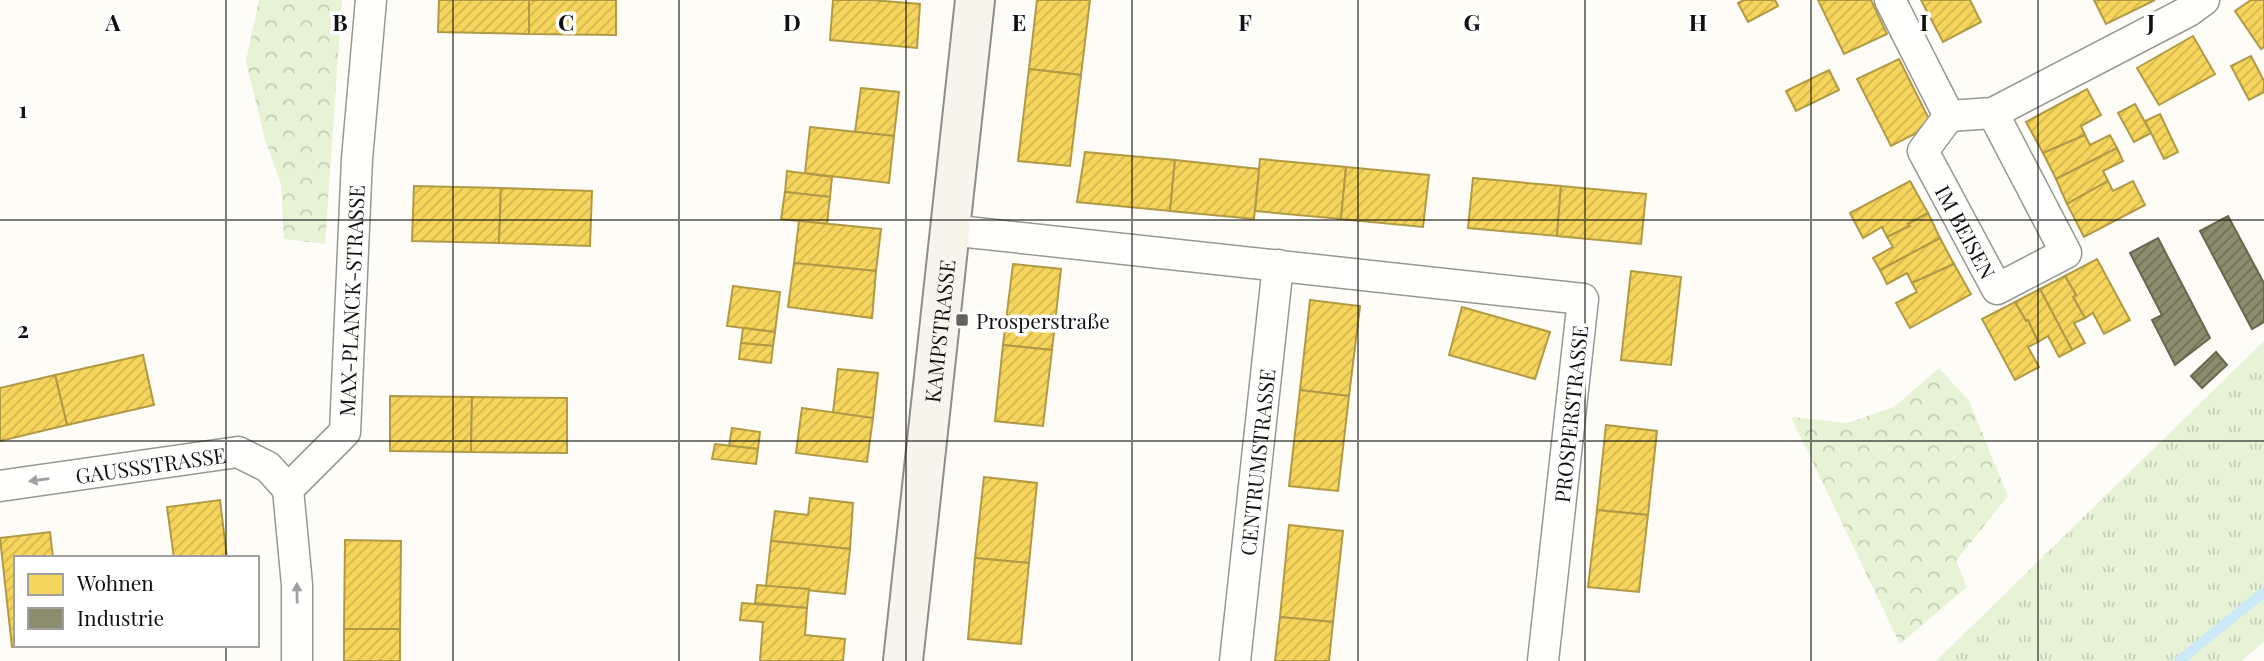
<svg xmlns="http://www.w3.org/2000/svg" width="2264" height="661" font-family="'Playfair Display',serif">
  <defs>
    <pattern id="grass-tufts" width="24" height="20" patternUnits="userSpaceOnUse" patternTransform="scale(1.75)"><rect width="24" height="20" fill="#e7f3d7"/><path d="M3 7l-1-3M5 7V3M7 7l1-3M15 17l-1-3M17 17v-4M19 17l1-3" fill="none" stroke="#c5cfb8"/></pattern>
    <pattern id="park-crowns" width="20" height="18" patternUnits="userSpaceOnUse" patternTransform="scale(1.75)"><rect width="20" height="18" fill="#e7f3d7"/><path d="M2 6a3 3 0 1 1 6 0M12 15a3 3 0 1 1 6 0" fill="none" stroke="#c5cfb8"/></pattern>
    <pattern id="homes-hatch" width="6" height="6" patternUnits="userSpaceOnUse" patternTransform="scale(1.75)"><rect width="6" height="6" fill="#f6d55c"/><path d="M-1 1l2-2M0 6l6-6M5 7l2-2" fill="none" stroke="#d2b64f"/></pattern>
    <pattern id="industry-hatch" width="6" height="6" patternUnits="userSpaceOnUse" patternTransform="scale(1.75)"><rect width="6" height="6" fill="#8c8c6e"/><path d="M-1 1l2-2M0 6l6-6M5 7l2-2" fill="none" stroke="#717159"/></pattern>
  </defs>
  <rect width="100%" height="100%" fill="#fdfcf7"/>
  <path fill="url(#grass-tufts)" d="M2264 341V641L2242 661H1936Z"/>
  <g fill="url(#park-crowns)">
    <path d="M259 0H342L325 244 284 239 281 184 265 140 246 61Z"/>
    <path d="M1939 368 1969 401 2008 496 1956 561 1967 587 1900 644 1791 417 1847 423 1894 407Z"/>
  </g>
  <g fill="url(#homes-hatch)" stroke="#b19a46" stroke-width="2">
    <path d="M439 0H529V34L438 32Z"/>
    <path d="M529 0H616V35L529 34Z"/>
    <path d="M833 0H872L920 4 917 48 830 40Z"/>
    <path d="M1037 0H1090L1081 75 1029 69Z"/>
    <path d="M1744 0H1775L1778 6 1748 22 1738 3Z"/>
    <path d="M1818 0H1871L1887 34 1844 54Z"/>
    <path d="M1921 0H1970L1981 22 1943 42Z"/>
    <path d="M2094 0H2155L2106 24Z"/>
    <path d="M2251 0H2264V47L2261 49 2235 11Z"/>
    <path d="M2193 36 2215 74 2159 105 2137 68Z"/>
    <path d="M2251 56 2264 81V92L2249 100 2231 66Z"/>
    <path d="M1899 59 1932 125 1891 146 1857 79Z"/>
    <path d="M1029 69 1081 75 1070 166 1018 161Z"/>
    <path d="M1829 70 1839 90 1796 111 1786 91Z"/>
    <path d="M861 88 899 92 894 136 855 132Z"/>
    <path d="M2087 89 2101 115 2081 126 2085 135 2043 153 2026 122Z"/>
    <path d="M2135 104 2151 133 2134 142 2118 113Z"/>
    <path d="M2160 114 2178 152 2164 159 2145 121Z"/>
    <path d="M810 127 894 136 889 183 805 173Z"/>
    <path d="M2085 135 2090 145 2110 135 2117 148 2056 179 2043 153Z"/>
    <path d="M2117 148 2123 161 2103 171 2108 181 2067 204 2056 179Z"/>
    <path d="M1085 152 1175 160 1170 211 1077 202Z"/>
    <path d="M1260 159 1346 167 1341 219 1255 211Z"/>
    <path d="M1175 160 1259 169 1254 219 1170 211Z"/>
    <path d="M1346 167 1429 175 1423 227 1341 219Z"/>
    <path d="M787 171 832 177 830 197 785 192Z"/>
    <path d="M1473 178 1561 186 1557 236 1468 228Z"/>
    <path d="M1910 181 1928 213 1908 224 1910 226 1887 237 1882 227 1863 238 1850 213Z"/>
    <path d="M2108 181 2113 191 2133 181 2145 205 2084 237 2067 204Z"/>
    <path d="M414 186 501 188 499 243 412 241Z"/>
    <path d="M1561 186 1646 194 1641 244 1557 236Z"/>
    <path d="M501 188 592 191 590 246 499 243Z"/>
    <path d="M785 192 830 197 827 224 781 219Z"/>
    <path d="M1928 213 1940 238 1880 270 1873 258 1893 247 1887 237 1910 226 1908 224Z"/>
    <path d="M799 221 881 229 876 271 794 263Z"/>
    <path d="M1940 238 1954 264 1912 283 1907 273 1887 284 1880 270Z"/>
    <path d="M2097 259 2130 320 2104 334 2093 313 2085 318 2073 297 2076 295 2065 276Z"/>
    <path d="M794 263 876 271 872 318 788 307Z"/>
    <path d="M1013 264 1061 269 1052 350 1003 345Z"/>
    <path d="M1954 264 1971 294 1910 328 1896 303 1917 292 1912 283Z"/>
    <path d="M1631 271 1681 277 1671 365 1621 360Z"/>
    <path d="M2065 276 2076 295 2073 297 2085 318 2074 323 2085 343 2072 350 2040 289Z"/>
    <path d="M733 286 780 292 775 332 727 326Z"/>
    <path d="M2040 289 2072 350 2059 357 2048 336 2038 342 2028 320 2026 321 2015 302Z"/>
    <path d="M1310 300 1360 306 1349 396 1300 390Z"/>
    <path d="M2015 302 2026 321 2028 320 2038 342 2028 347 2039 367 2015 380 1982 319Z"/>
    <path d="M1462 307 1550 332 1535 379 1449 355Z"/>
    <path d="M743 328 775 332 773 346 741 343Z"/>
    <path d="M741 343 773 346 771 363 739 359Z"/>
    <path d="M1003 345 1052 350 1043 426 995 421Z"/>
    <path d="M143 355 154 405 67 425 55 375Z"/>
    <path d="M838 369 878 373 873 418 833 413Z"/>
    <path d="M55 375 67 425 0 441V388Z"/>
    <path d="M1300 390 1349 396 1338 491 1289 486Z"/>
    <path d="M390 396 472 397 471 452 390 451Z"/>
    <path d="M472 397 567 398V453L471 452Z"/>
    <path d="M802 408 873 418 867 462 796 453Z"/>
    <path d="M1606 425 1657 431 1648 515 1597 510Z"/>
    <path d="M732 428 760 432 758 449 729 446Z"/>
    <path d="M715 444 758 449 756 464 712 459Z"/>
    <path d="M984 477 1037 483 1029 563 975 558Z"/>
    <path d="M810 498 853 503 850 549 771 541 775 511 808 515Z"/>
    <path d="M220 500 227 558H174L167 507Z"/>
    <path d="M1597 510 1648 515 1639 592 1588 587Z"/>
    <path d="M1289 525 1343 531 1333 622 1280 617Z"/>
    <path d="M50 532 53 558H16V645H30L12 647 0 538Z"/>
    <path d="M345 540 401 541 400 629H344Z"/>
    <path d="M771 541 850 549 845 594 766 586Z"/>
    <path d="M975 558 1029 563 1021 644 968 639Z"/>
    <path d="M757 585 809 589 807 608 755 603Z"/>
    <path d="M742 603 807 608 805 635 845 639 843 661H760L763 622 740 620Z"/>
    <path d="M1280 617 1333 622 1329 661H1275Z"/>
    <rect x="344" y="629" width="56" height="32"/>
  </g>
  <g fill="url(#industry-hatch)" stroke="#676752" stroke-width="2">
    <path d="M2228 216 2264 283V322L2252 329 2200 231Z"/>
    <path d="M2158 238 2210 338 2175 365 2152 320 2162 315 2130 253Z"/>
    <path d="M2216 352 2227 365 2202 388 2191 376Z"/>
  </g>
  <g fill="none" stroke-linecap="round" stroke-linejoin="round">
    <path stroke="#cde8f7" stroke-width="10" d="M2179 661 2264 592"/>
    <defs>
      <g id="street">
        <path d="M1890 0 1949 116 1993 113 2189 11 2204 0"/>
        <path id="s1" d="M1949 116 1923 151 1997 289 2066 253 1993 113"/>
        <path d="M949 230 1583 299 1543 661"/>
        <path id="s2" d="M0 486 238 452 268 467 288 489"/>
        <path id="s3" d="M288 489 345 432 357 159 371 0"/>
        <path d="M288 489 297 585V661"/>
        <path id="s4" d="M1235 661 1278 265"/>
      </g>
      <g id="secondary">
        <path id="s5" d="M903 661 975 0"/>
      </g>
    </defs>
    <use href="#street" stroke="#979795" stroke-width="33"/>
    <use href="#secondary" stroke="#8e8d8b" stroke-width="42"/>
    <use href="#street" stroke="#fffffe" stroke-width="30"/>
    <use href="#secondary" stroke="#f6f4eb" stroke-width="38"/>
  </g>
  <defs><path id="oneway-solid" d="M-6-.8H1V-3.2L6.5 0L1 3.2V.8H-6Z" transform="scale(1.75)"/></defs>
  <g fill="#a0a09f">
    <use href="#oneway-solid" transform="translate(39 480) rotate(172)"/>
    <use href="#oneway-solid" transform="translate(297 593) rotate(-91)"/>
  </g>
  <path fill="none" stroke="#111" stroke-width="2" stroke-opacity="0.55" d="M226 0V558M453 0V661M679 0V661M906 0V661M1132 0V661M1358 0V661M1585 0V661M1811 0V661M2038 0V661M0 220H2264M0 441H2264M226 645V661"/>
  <rect fill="#646362" stroke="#fff" stroke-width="2.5" x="955" y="313" width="14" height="14" rx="3.5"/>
  <g text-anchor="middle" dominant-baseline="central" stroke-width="7" stroke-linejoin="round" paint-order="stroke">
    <g font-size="21" fill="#111" stroke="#fff">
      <text stroke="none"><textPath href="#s1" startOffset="135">IM BEISEN</textPath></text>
      <text stroke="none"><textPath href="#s3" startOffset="212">MAX-PLANCK-STRASSE</textPath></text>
      <text stroke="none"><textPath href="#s5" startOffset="332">KAMPSTRASSE</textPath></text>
      <text transform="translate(1570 414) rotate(-84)">PROSPERSTRASSE</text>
      <text stroke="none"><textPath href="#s4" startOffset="200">CENTRUMSTRASSE</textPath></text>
      <text stroke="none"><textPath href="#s2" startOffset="152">GAUSSSTRASSE</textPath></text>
    </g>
    <g font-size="21" fill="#111" stroke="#fff" text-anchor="start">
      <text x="976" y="320">Prosperstraße</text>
    </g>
  </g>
  <g font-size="23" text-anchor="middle" font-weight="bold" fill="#111" stroke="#fff" stroke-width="7" stroke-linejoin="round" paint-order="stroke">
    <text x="113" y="31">A</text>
    <text x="340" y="31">B</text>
    <text x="566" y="31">C</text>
    <text x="792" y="31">D</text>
    <text x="1019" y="31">E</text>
    <text x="1245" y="31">F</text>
    <text x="1472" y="31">G</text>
    <text x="1698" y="31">H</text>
    <text x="1924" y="31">I</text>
    <text x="2151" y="31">J</text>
    <text x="23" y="118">1</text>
    <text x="23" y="338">2</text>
  </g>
  <rect x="14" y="556" width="245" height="91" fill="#ffffff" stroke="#a0a0a0" stroke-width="2"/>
  <rect x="28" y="574" width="35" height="21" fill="#f6d55c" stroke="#a0a0a0" stroke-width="2"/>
  <text x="77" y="591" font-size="21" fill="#111111">Wohnen</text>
  <rect x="28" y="608" width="35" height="21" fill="#8c8c6e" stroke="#a0a0a0" stroke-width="2"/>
  <text x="77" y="626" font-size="21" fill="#111111">Industrie</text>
</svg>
